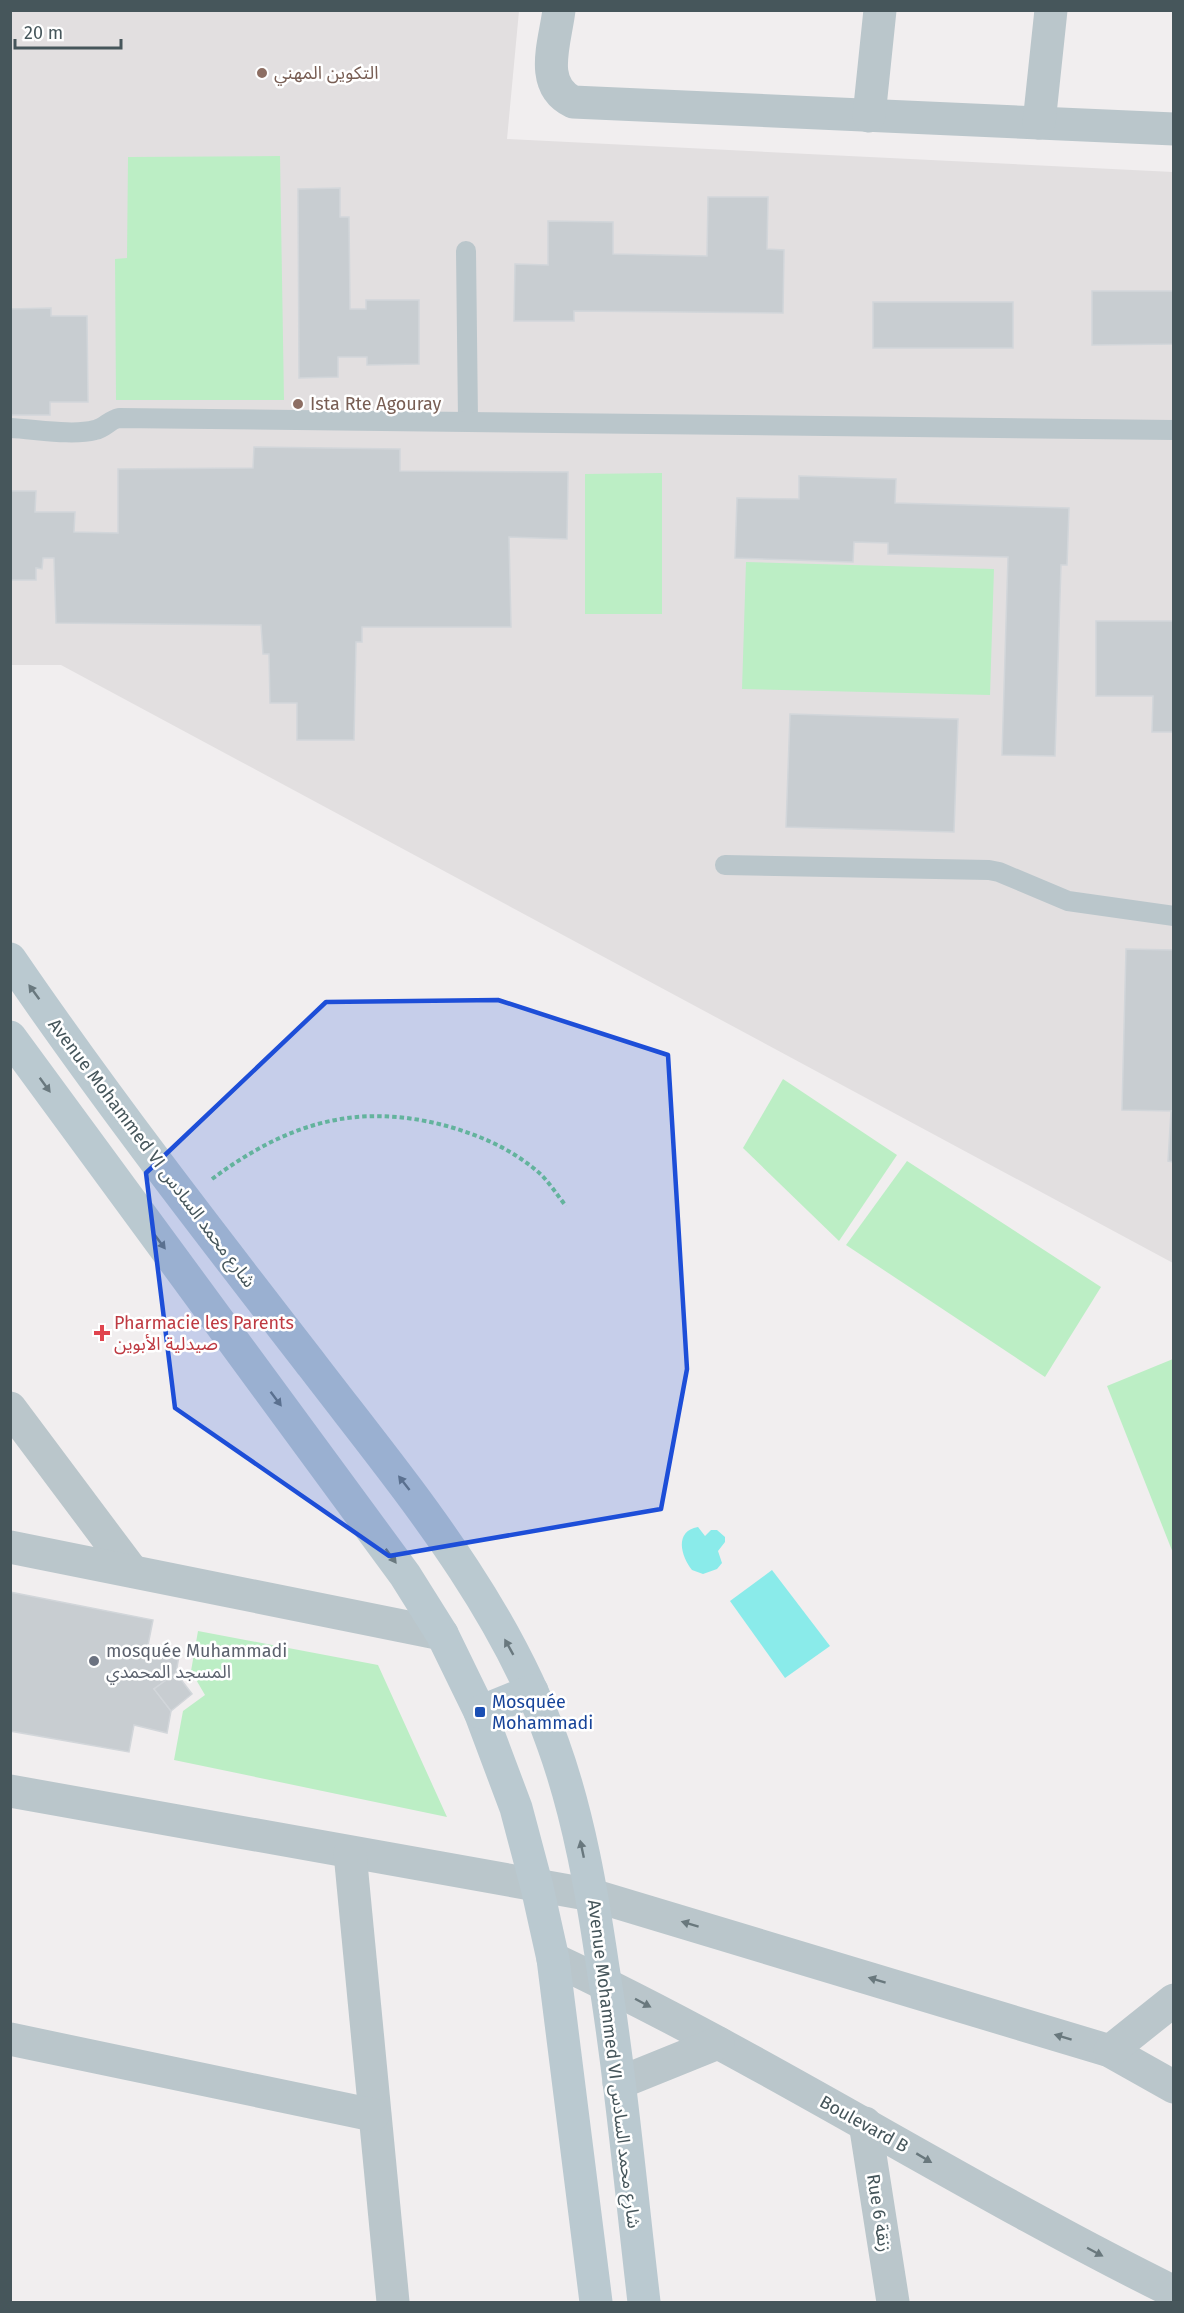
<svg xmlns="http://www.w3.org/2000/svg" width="1184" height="2313" font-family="'Fira Sans','Noto Sans Arabic',sans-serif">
  <rect width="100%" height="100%" fill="#f1eeef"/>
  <path fill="#e2dfe0" d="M11 11H519L507 139 1173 172V1263L61 665H11Z"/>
  <g fill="#bceec5">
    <path d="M280 156 284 400H116L115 259 127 258 128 157Z"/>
    <path d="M662 473V614H585V474Z"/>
    <path d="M746 562 994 569 990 695 742 689Z"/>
    <path d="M783 1079 897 1155 839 1241 743 1148Z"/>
    <path d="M907 1161 1101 1287 1045 1377 846 1245Z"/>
    <path d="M1173 1359V1553L1107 1386Z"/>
    <path d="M198 1631 378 1665 447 1817 174 1760 183 1711 205 1695 191 1671Z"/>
  </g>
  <g fill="#8aebea">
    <path d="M698 1527 705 1536 711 1530H717L725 1537V1542L718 1551 722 1563 717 1569 703 1574 692 1570C681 1556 674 1531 698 1527Z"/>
    <path d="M772 1570 830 1646 785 1678 730 1601Z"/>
  </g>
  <g fill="#c8cdd1" stroke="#d2d6da" stroke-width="1.5">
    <path d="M340 188V217H349L350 309H366V300H419V364L367 365V357H338V377L299 378 298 189Z"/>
    <path d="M708 197H768L767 249 784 250 783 313 574 311V321H514L515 264 548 265V221L613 222V254L707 256Z"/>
    <path d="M1092 291H1174V344L1092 345Z"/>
    <rect x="873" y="302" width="140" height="46"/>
    <path d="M51 308V316H87L88 402H50V415H10V309Z"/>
    <path d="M254 447 400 449V471L568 472 567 539 509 537 511 627H362V642H356L354 740H297V703H270L269 654H263L261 625 56 623 54 558H43L42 569 36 568V580H10V491H36L35 512H75L74 532 118 533V469L253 468Z"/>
    <path d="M799 476 896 479 895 503 1069 508 1067 565H1061L1055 756 1002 755 1008 557 888 554V543L854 542 853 562 735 558 737 498 799 499Z"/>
    <path d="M1096 621H1174V732H1152L1153 696H1096Z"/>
    <path d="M790 714 958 719 954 832 786 827Z"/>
    <path d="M1126 949 1174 950V1111L1122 1110Z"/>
    <path d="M1171 1111H1174V1162L1168 1161Z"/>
    <path d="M10 1592 153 1620 148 1645 180 1650 176 1673 154 1689 171 1711 167 1733 134 1725 129 1752 10 1731Z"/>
    <path d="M176 1673 192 1694 171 1711 154 1689Z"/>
  </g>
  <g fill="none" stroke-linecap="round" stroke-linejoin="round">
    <path stroke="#75cc8f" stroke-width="4" stroke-dasharray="4.5 3" stroke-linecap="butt" d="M212 1179C285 1125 353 1102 443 1125 477 1134 510 1148 537 1171 548 1180 557 1195 566 1206"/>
    <g stroke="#bac6cb" stroke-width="20">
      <path d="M466 251 468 420"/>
      <path d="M10 428C35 429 72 436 95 430 105 428 109 420 119 418L1174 430"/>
      <path d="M725 865 989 870 999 872 1068 901 1174 916"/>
    </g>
    <g stroke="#bac6cb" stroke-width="33">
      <path d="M559 10C555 43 538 85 573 102L1174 129"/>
      <path d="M869 116 880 10"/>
      <path d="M1039 123 1051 10"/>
      <path d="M10 1408 132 1571"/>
      <path d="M10 1547 442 1634"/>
      <path d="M10 1791 592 1895 1110 2051 1174 2087"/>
      <path d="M350 1853 393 2302"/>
      <path d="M553 1959C766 2059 963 2188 1174 2292"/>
      <path d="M10 2039 373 2115"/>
      <path d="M1110 2051 1174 2000"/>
      <path d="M619 2083 718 2043"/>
      <path d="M865 2123 893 2302"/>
    </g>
    <g stroke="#bac9d0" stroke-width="33">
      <path d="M10 959C105 1098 209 1232 312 1365 403 1484 503 1601 553 1744 579 1816 592 1893 603 1968 621 2079 631 2191 644 2302"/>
      <path d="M10 1037 405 1575 442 1634 480 1712 516 1808 537 1887 553 1959 596 2302"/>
      <path d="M480 1712 532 1691"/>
    </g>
  </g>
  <defs><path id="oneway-solid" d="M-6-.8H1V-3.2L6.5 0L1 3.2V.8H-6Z" transform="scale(1.5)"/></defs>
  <g fill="#69787e">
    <use href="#oneway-solid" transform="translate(34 992) rotate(-126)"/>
    <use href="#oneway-solid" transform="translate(45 1085) rotate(54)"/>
    <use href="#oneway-solid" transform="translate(160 1242) rotate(53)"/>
    <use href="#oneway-solid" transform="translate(276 1399) rotate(53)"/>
    <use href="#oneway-solid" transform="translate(404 1483) rotate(-128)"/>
    <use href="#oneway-solid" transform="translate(391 1556) rotate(54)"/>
    <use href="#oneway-solid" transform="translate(509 1647) rotate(-119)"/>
    <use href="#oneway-solid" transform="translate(582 1849) rotate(-102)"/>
  </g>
  <g fill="#69787d">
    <use href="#oneway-solid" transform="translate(690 1924) rotate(-163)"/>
    <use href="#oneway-solid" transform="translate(877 1980) rotate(-163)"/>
    <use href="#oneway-solid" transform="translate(643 2003) rotate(28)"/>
    <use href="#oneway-solid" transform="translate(1063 2037) rotate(-163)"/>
    <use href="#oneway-solid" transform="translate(924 2158) rotate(31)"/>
    <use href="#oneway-solid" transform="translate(1095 2252) rotate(28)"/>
  </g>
  <path fill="#1d4ed8" fill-opacity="0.2" stroke="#1d4ed8" stroke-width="4.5" stroke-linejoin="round" d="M498 1000 668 1055 687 1369 661 1509 389 1556 175 1408 146 1173 326 1002Z"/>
  <g fill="#8d6e63" stroke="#fff" stroke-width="2">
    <circle cx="262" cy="73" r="6"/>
    <circle cx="298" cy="404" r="6"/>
  </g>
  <path fill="#e0444e" stroke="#fff" stroke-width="2" d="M99 1324h6v6h6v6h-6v6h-6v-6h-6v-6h6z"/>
  <circle fill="#6b7280" stroke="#fff" stroke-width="2" cx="94" cy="1661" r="6"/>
  <rect fill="#1a4fb4" stroke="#fff" stroke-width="2" x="474" y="1706" width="12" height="12" rx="3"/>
  <g text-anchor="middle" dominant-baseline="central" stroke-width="5" stroke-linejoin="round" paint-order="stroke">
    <g font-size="18" fill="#785e54" stroke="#fff" text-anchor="start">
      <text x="274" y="73">التكوين المهني</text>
      <text x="310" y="404">Ista Rte Agouray</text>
    </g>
    <g font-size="18" fill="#46565b" stroke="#fff">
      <text transform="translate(152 1153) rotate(53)">Avenue Mohammed VI شارع محمد السادس</text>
      <text transform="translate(614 2064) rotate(83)">Avenue Mohammed VI شارع محمد السادس</text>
      <text transform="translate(864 2124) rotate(29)">Boulevard B</text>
      <text transform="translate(879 2213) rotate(81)">Rue 6 زنقة</text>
    </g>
    <g font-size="18" fill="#be3a42" stroke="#fff" text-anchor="start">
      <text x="114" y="1323">Pharmacie les Parents<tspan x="114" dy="21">صيدلية الأبوين</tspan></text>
    </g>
    <g font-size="18" fill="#5b616d" stroke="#fff" text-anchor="start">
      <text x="106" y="1651">mosquée Muhammadi<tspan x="106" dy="21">المسجد المحمدي</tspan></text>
    </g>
    <g font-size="18" fill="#164399" stroke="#fff" text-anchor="start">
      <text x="492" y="1702">Mosquée<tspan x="492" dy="21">Mohammadi</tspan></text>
    </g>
  </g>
  <rect width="1184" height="2313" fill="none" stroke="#46565b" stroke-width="24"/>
  <path d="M15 39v9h106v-9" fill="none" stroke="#46565b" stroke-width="3"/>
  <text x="24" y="39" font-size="18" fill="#46565b" stroke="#ffffff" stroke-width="4.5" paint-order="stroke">20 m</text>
</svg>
